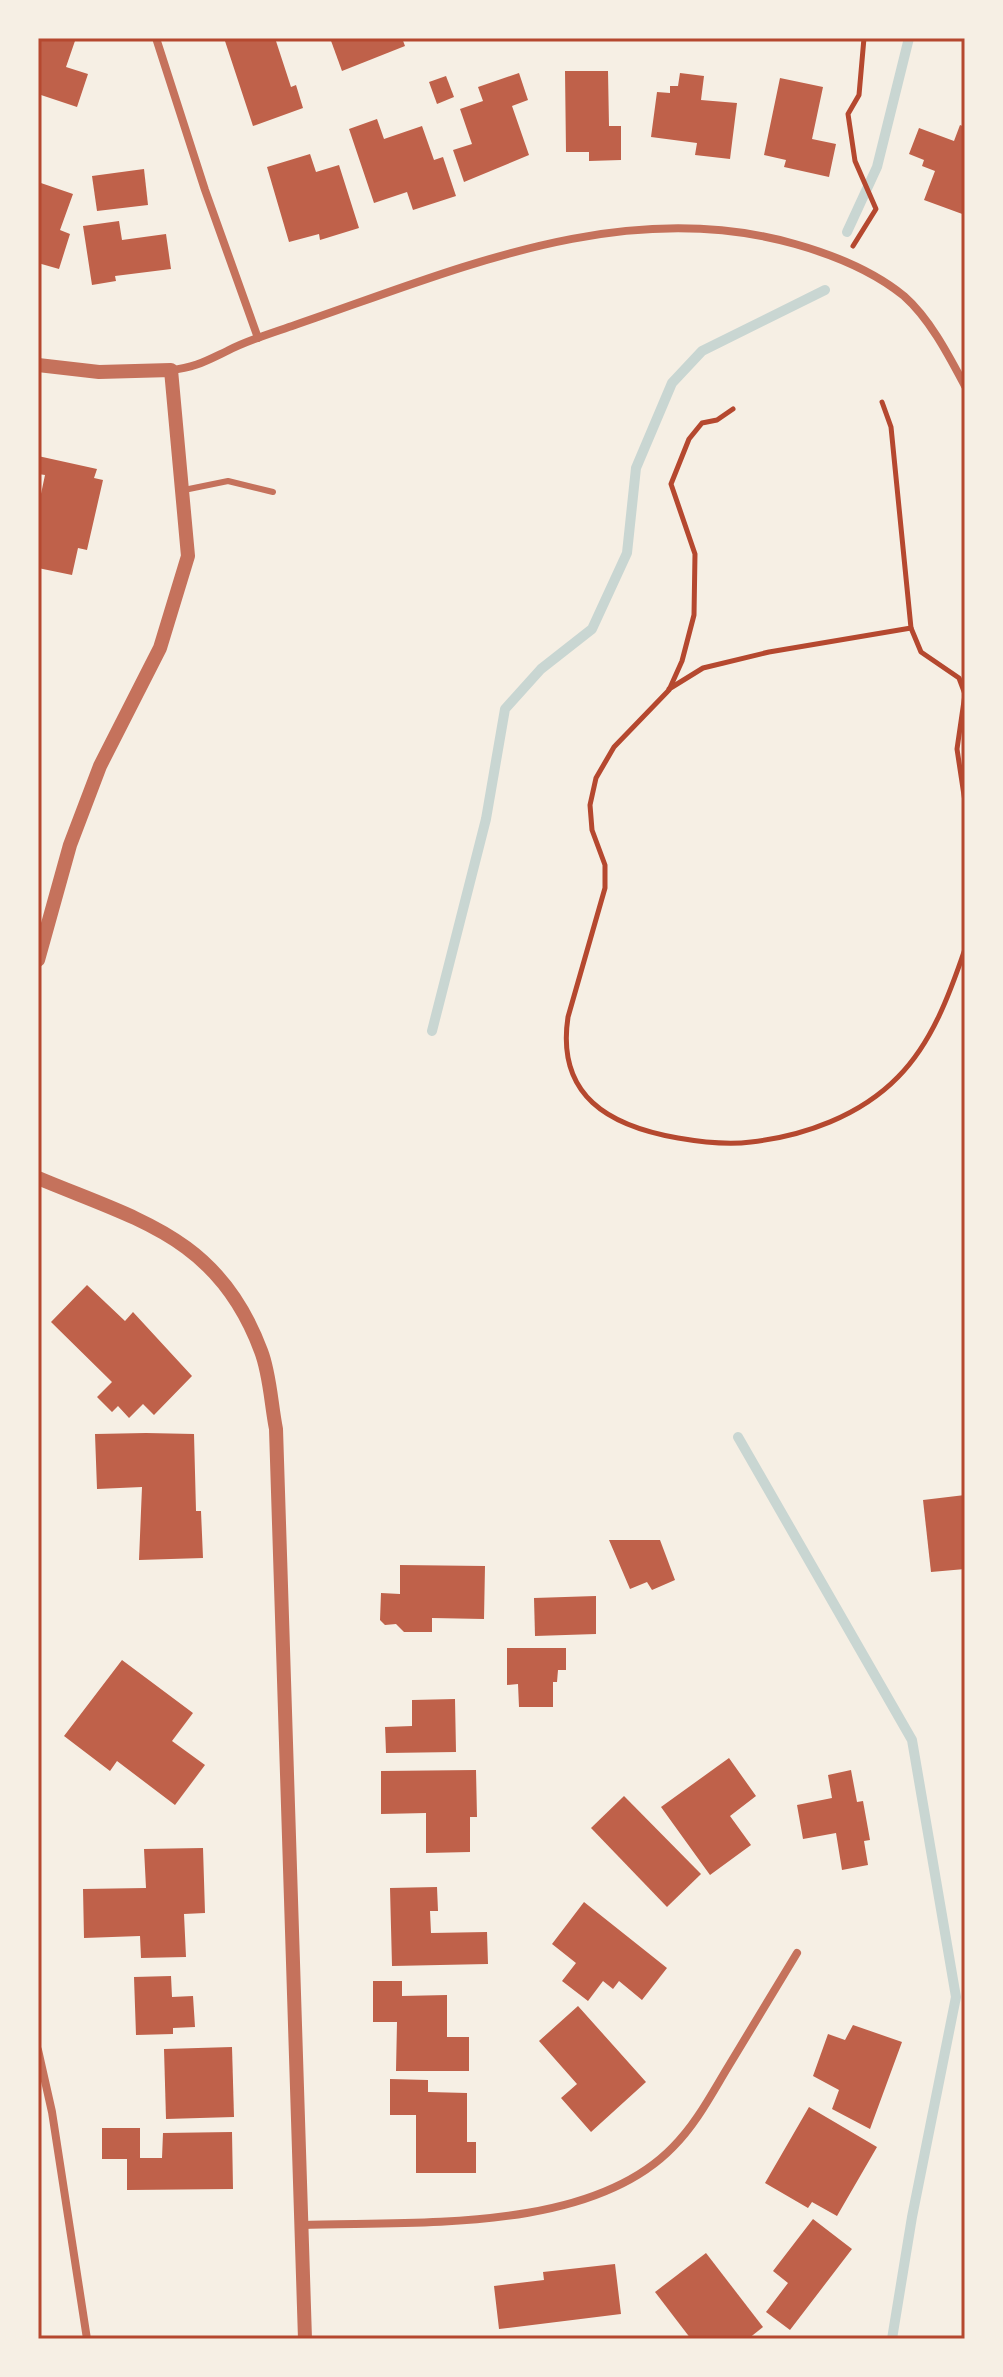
<svg xmlns="http://www.w3.org/2000/svg" width="1003" height="2377" font-family="'Noto Sans',sans-serif">
  <rect width="100%" height="100%" fill="#f6efe4"/>
  <g fill="none" stroke-linecap="round" stroke-linejoin="round">
    <g stroke="#c9d6d2" stroke-width="10">
      <path d="M847 232 877 167 909 38"/>
      <path d="M432 1031 486 819 505 709 541 669 592 629 627 553 636 468 672 383 702 351 825 290"/>
      <path d="M738 1437 912 1740 956 1997 912 2217 892 2339"/>
    </g>
  </g>
  <g fill="#bf614a">
    <path d="M38 38H76L66 67 88 74 77 107 38 94Z"/>
    <path d="M224 38H275L291 87 296 85 303 108 253 126Z"/>
    <path d="M330 38H402L405 46 342 71Z"/>
    <path d="M565 71H608L609 126H621V160L589 161V152H566Z"/>
    <path d="M519 73 528 100 512 106 529 155 464 182 453 150 472 144 460 109 483 101 478 87Z"/>
    <path d="M680 73 704 76 701 100 737 103 730 159 695 155 697 143 651 137 657 92 670 93V86H678Z"/>
    <path d="M446 76 454 97 437 104 429 82Z"/>
    <path d="M780 78 823 87 812 139 836 144 829 177 784 167 786 160 764 155Z"/>
    <path d="M377 119 384 139 422 126 434 160 443 157 456 196 413 210 407 192 374 203 349 129Z"/>
    <path d="M960 125 965 127V215L924 200 935 171 922 166 924 160 909 154 919 128 954 141Z"/>
    <path d="M310 154 316 172 339 165 359 228 320 240 319 234 289 242 267 167Z"/>
    <path d="M144 169 148 205 97 211 92 176Z"/>
    <path d="M38 182 73 194 60 230 70 234 59 269 38 263Z"/>
    <path d="M119 221 122 240 166 234 171 269 115 276 116 281 92 285 83 226Z"/>
    <path d="M38 456 97 469 94 478 103 480 87 550 78 548 72 575 38 568V508L45 475 38 474Z"/>
    <path d="M87 1285 125 1321 133 1312 192 1376 154 1415 143 1404 129 1418 118 1406 112 1412 97 1397 112 1382 51 1322Z"/>
    <path d="M146 1433 194 1434 196 1511H201L203 1558 139 1560 142 1487 97 1489 95 1434Z"/>
    <path d="M965 1495V1569L931 1572 923 1500Z"/>
    <path d="M609 1540H660L675 1580 652 1590 647 1582 630 1589Z"/>
    <path d="M400 1565 485 1566 484 1619 432 1618V1632H404L396 1624 385 1625 380 1620 381 1593 400 1594Z"/>
    <path d="M596 1596V1634L535 1636 534 1598Z"/>
    <path d="M507 1648H566V1670H558L557 1682H553V1707H519L518 1684 507 1685Z"/>
    <path d="M122 1660 193 1713 172 1741 205 1765 175 1805 117 1761 110 1771 64 1736Z"/>
    <path d="M455 1699 456 1752 386 1753 385 1727 412 1726V1700Z"/>
    <path d="M729 1758 756 1796 730 1816 751 1845 710 1875 661 1807Z"/>
    <path d="M476 1770 477 1817H470V1852L426 1853V1813L381 1814V1771Z"/>
    <path d="M851 1770 857 1802 863 1801 870 1840 864 1841 868 1865 842 1870 836 1833 803 1839 797 1805 832 1798 828 1775Z"/>
    <path d="M624 1796 701 1874 667 1907 591 1828Z"/>
    <path d="M203 1848 205 1913 184 1914 186 1957 141 1958 140 1936 84 1938 83 1889 146 1888 144 1849Z"/>
    <path d="M437 1887 438 1911H430L431 1933 487 1932 488 1964 392 1966 390 1888Z"/>
    <path d="M584 1902 667 1968 642 2000 619 1981 613 1989 603 1981 588 2001 562 1981 576 1963 552 1944Z"/>
    <path d="M171 1976 172 1997 193 1996 195 2027 173 2028V2034L136 2035 134 1977Z"/>
    <path d="M373 1981H402V1996L447 1995V2037H469V2071H396L397 2022H373Z"/>
    <path d="M578 2006 646 2082 591 2132 561 2098 577 2084 539 2041Z"/>
    <path d="M853 2025 902 2042 870 2129 832 2109 839 2090 813 2076 828 2034 845 2040Z"/>
    <path d="M232 2047 234 2117 166 2119 164 2049Z"/>
    <path d="M390 2079 428 2080V2092L467 2093V2142H476V2173H416V2115H390Z"/>
    <path d="M809 2107 877 2147 837 2216 812 2202 808 2208 765 2183Z"/>
    <path d="M102 2128H140V2158H162L163 2133 232 2132 233 2189 127 2190V2159H102Z"/>
    <path d="M813 2219 852 2249 790 2330 766 2312 788 2283 773 2271Z"/>
    <path d="M706 2253 763 2327 748 2339H691L655 2292Z"/>
    <path d="M615 2264 621 2314 499 2329 494 2286 544 2280 543 2272Z"/>
  </g>
  <g fill="none" stroke-linecap="round" stroke-linejoin="round">
    <g stroke="#b5482f" stroke-width="5">
      <path d="M853 246 876 209 855 161 848 114 859 95 864 38"/>
      <path d="M733 409 717 420 702 423 689 439 671 484 695 554 694 615 682 661 669 690 614 747 596 778 590 805 592 830 605 865V888L568 1017C556 1096 609 1126 678 1138 701 1142 728 1145 751 1142 804 1136 860 1116 898 1077 932 1043 950 993 965 949"/>
      <path d="M911 628 921 652 959 678 965 694 957 749 965 802"/>
      <path d="M669 689 703 668 769 652 911 628 891 427 882 402"/>
    </g>
    <path stroke="#c5725c" stroke-width="6" d="M184 490 228 481 273 492"/>
    <g stroke="#c5725c" stroke-width="8">
      <path d="M156 38 205 190 258 338"/>
      <path d="M171 370C194 368 206 361 227 351 248 340 272 333 295 325 456 270 623 195 795 244 834 255 872 270 904 296 930 319 949 356 965 386"/>
      <path d="M38 2050 52 2112 87 2339"/>
      <path d="M301 2225C414 2221 589 2234 673 2147 696 2124 711 2095 728 2067 751 2029 774 1991 797 1953"/>
    </g>
    <g stroke="#c5725c" stroke-width="14">
      <path d="M38 365 99 372 171 370 188 556 160 648 100 766 70 845 38 960"/>
      <path d="M38 1178C138 1220 219 1237 261 1351 270 1374 271 1404 276 1429L305 2339"/>
    </g>
  </g>
  <rect width="1003" height="2377" fill="none" stroke="#f6efe4" stroke-width="80"/>
  <rect x="40" y="40" width="923" height="2297" fill="none" stroke="#b5482f" stroke-width="3"/>
</svg>
